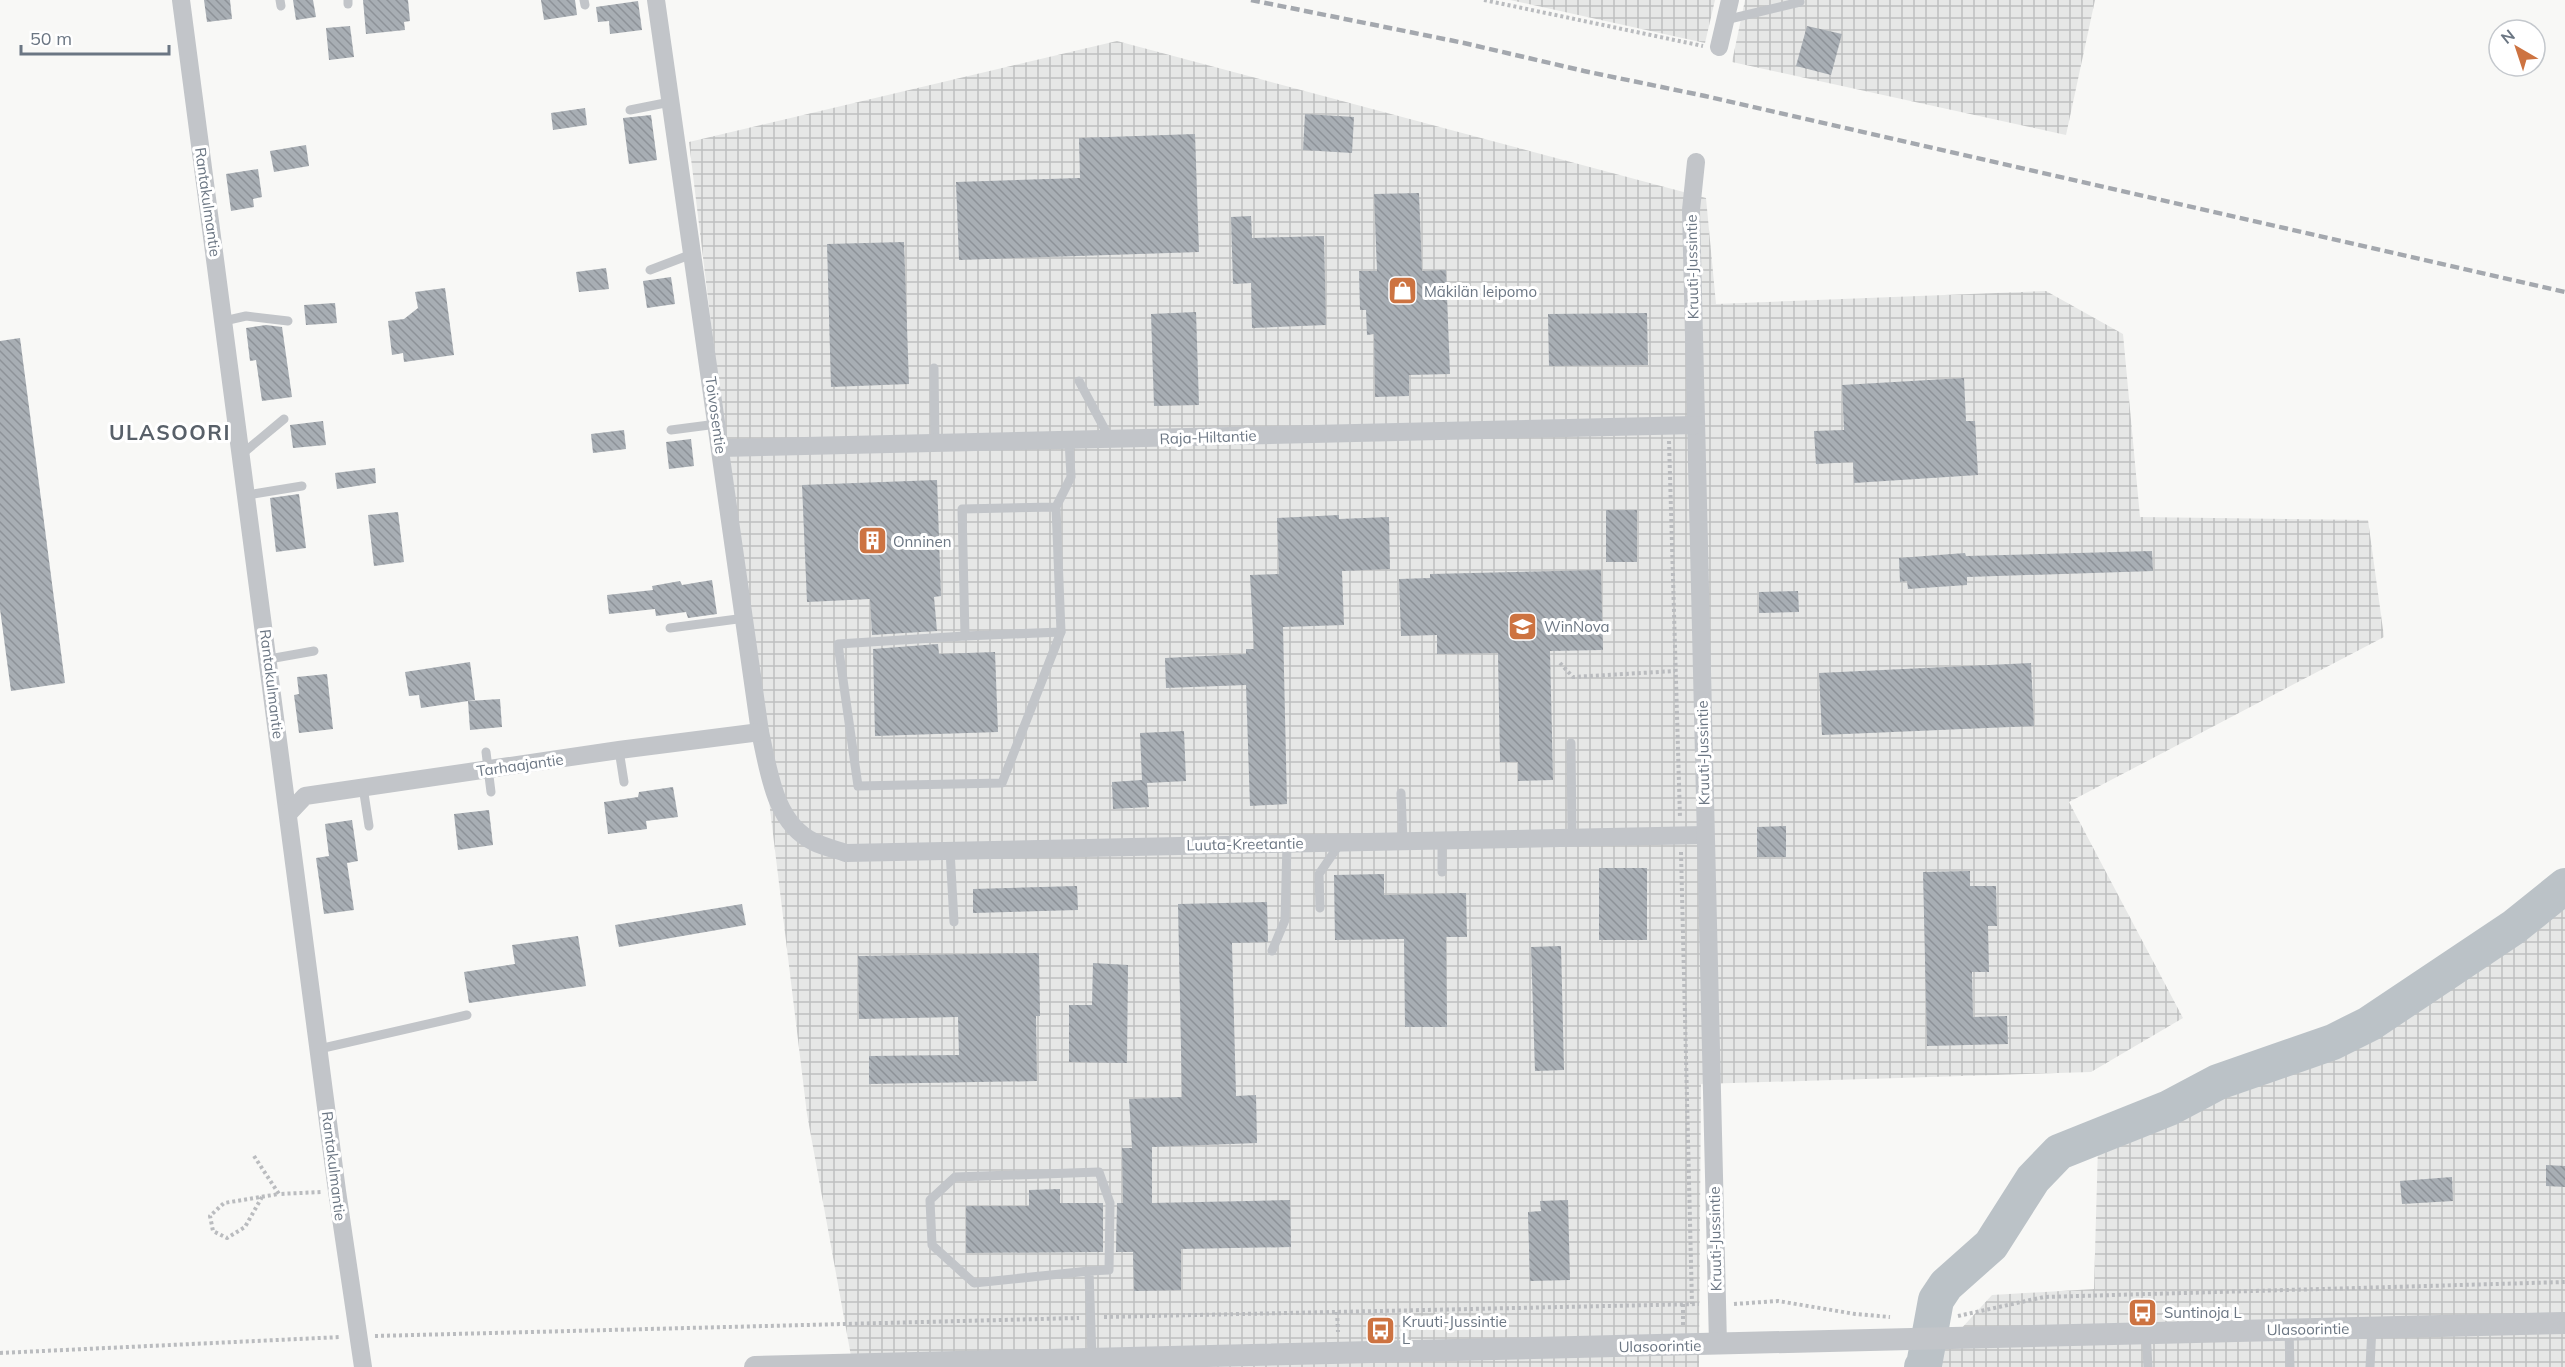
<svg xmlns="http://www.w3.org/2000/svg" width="2565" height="1367" font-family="Mulish,sans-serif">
  <defs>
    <pattern id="industrial-grid" width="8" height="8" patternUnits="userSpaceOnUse" patternTransform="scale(1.5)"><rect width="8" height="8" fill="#e6e7e6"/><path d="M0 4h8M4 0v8" fill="none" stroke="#bec0c0"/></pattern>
    <pattern id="building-back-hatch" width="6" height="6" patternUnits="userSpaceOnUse" patternTransform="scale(1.5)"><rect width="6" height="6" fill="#a8aeb4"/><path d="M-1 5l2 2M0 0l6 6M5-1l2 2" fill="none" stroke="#8d9298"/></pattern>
  </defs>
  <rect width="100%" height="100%" fill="#f8f8f6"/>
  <g fill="url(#industrial-grid)">
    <path d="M1510 0H1715L1705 43Z"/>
    <path d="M1745 0H2095L2066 135 1732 62Z"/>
    <path d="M1117 41 1706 198 1716 304 2046 291 2123 334 2140 517 2368 520 2384 637 2069 802 2183 1018 2091 1072 1701 1084 1699 1367H853L807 1114 689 142Z"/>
    <path d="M2565 876V1367H1926L1992 1295 2094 1289 2098 1145 2404 1011Z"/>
  </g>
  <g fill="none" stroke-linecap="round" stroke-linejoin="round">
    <path stroke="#bbc2c7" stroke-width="36" d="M1922 1367 1924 1365 1936 1300 1946 1285 1991 1245 2033 1179 2059 1152 2169 1108 2218 1082 2333 1042 2369 1024 2514 927 2565 886"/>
  </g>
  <g fill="url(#building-back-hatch)">
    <path d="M204 0H230L232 19 207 22Z"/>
    <path d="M293 0H313L316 17 296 20Z"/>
    <path d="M363 0H408L410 21 404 22 405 30 366 34Z"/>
    <path d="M541 0H575L577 15 544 20Z"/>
    <path d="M638 1 642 30 610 34 609 21 598 22 596 7Z"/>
    <path d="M350 26 354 57 329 60 326 28Z"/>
    <path d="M1807 26 1842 34 1831 75 1796 66Z"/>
    <path d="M585 108 587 125 553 130 551 113Z"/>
    <path d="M1305 114 1354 117 1352 153 1303 150Z"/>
    <path d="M651 115 657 160 629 164 623 118Z"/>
    <path d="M1195 134 1199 252 959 260 956 182 1080 178 1079 138Z"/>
    <path d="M306 145 309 166 274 172 270 151Z"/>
    <path d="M258 169 262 197 253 199 254 207 231 211 226 174Z"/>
    <path d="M1419 193 1422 271 1446 270 1450 374 1409 375V396L1375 397 1374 334 1367 335 1366 310H1360L1359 271H1377L1374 194Z"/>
    <path d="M1251 216 1252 238 1324 236 1326 325 1252 328 1251 283 1233 284 1231 217Z"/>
    <path d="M904 242 909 384 831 387 827 244Z"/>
    <path d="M606 268 609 289 579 292 576 272Z"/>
    <path d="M671 277 675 304 647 308 643 281Z"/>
    <path d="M445 288 454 355 404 362 403 353 392 355 388 321 404 319 418 308 415 292Z"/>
    <path d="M335 303 337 323 306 325 304 305Z"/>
    <path d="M1196 312 1199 405 1154 406 1151 314Z"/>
    <path d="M1647 313 1648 365 1549 366 1548 314Z"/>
    <path d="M266 325 282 327 292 397 262 401 256 360 250 361 246 328Z"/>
    <path d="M20 338 65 683 11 691 0 609V341Z"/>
    <path d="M1964 378 1966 421H1975L1978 475 1854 483 1853 462 1816 464 1814 431 1844 430 1842 385Z"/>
    <path d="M323 421 326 445 293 448 290 425Z"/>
    <path d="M624 430 626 449 593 453 591 434Z"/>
    <path d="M691 439 694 466 669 469 666 442Z"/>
    <path d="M375 468 376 483 337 489 335 473Z"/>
    <path d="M937 480 941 596 934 597 937 631 872 635 870 599 807 602 802 485Z"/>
    <path d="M299 494 306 548 276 552 270 498Z"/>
    <rect x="1606" y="510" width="31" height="52"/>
    <path d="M398 512 404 562 374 566 368 515Z"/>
    <path d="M1339 515V519L1389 517 1390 569 1342 571 1344 625 1283 627 1287 804 1250 806 1246 685 1166 688 1165 658 1246 654V649H1254L1250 575 1279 574 1277 518Z"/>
    <path d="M2152 551 2153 571 1967 577V585L1908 589 1907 581 1900 582 1899 558 1965 553 1966 556Z"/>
    <path d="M1601 570 1603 650 1550 651 1553 780 1518 781V762H1500L1498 653 1437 654V635L1401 636 1399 579 1430 578V574Z"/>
    <path d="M712 580 717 614 688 618 686 612 656 616 655 609 609 614 607 595 653 590 652 586 680 581 682 585Z"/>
    <path d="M1798 591 1799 612 1759 613V592Z"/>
    <path d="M938 644 939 654 995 652 998 732 875 736 873 649Z"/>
    <path d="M470 662 475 700 421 708 419 695 409 696 405 672Z"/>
    <path d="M2031 663 2034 726 1822 735 1819 673Z"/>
    <path d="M327 674 333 729 299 733 294 695 299 694 297 677Z"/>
    <path d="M500 699 502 727 470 730 468 701Z"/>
    <path d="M1184 731 1186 781 1147 783 1149 807 1113 809 1112 782 1142 780 1140 733Z"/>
    <path d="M673 787 678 817 646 821 647 829 608 834 604 802 638 797 639 792Z"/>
    <path d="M489 810 493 845 458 850 454 814Z"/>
    <path d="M352 820 358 861 347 863 354 910 324 914 316 858 329 856 325 824Z"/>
    <path d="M1786 826V857H1757V827Z"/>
    <rect x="1599" y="868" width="48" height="72"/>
    <path d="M1970 871V886H1996L1997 926H1988L1989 972H1972L1973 1017 2007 1016 2008 1044 1927 1046 1923 872Z"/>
    <path d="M1384 874V895L1466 893 1467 937H1446L1447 1027H1405L1404 939 1335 940 1334 875Z"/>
    <path d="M1077 886 1078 910 973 913V889Z"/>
    <path d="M1267 902 1268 942 1232 943 1236 1096 1256 1095 1257 1143 1152 1147V1203L1290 1200 1291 1247 1181 1249V1290L1134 1291 1133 1252H1116L1117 1203H1123L1122 1148H1132L1129 1099 1182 1097 1178 904Z"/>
    <path d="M742 904 746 925 619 947 615 925Z"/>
    <path d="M578 936 586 986 469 1003 464 972 515 964 512 945Z"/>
    <path d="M1561 946 1564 1070 1535 1071 1531 947Z"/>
    <path d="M1039 953 1040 1016H1036L1037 1081 869 1084V1056L959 1055 958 1017 859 1019 858 956Z"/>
    <path d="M1093 963 1128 965 1127 1063 1069 1062V1005H1092Z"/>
    <path d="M2546 1165 2565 1166V1187L2546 1186Z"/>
    <path d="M2452 1177 2453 1201 2402 1204 2400 1181Z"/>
    <path d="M1060 1189V1203H1103V1252L966 1253V1206H1029V1190Z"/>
    <path d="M1568 1200 1570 1280 1530 1281 1528 1212 1541 1211 1540 1201Z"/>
  </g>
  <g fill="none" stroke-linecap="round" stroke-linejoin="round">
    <g stroke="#babcbf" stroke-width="4" stroke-dasharray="3 3" stroke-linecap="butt">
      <path d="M1484 0 1703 46"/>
      <path d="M1669 441 1680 818"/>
      <path d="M1560 663 1573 677 1675 671"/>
      <path d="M1681 852 1692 1304"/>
      <path d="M254 1156 279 1194 321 1192"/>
      <path d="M262 1197 245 1227 227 1238 213 1231 210 1216 224 1203 279 1194"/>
      <path d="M1683 1304V1325"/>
      <path d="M1734 1304 1778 1301 1855 1314 1890 1317"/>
      <path d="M1337 1312 1338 1332"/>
      <path d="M1958 1316 2044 1297 2565 1282"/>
      <path d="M1104 1317 1699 1304"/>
      <path d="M375 1336 1079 1318"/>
      <path d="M0 1353 341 1337"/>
    </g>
    <g stroke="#c2c5c9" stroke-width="9">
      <path d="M280 0 281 6"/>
      <path d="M348 0V4"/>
      <path d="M584 0 585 5"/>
      <path d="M1725 20 1800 2"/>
      <path d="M630 110 670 102"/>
      <path d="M650 270 692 254"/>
      <path d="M224 321 246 316 288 321"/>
      <path d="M934 368 935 443"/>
      <path d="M1079 381 1110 439"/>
      <path d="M671 430 717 424"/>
      <path d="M242 454 284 419"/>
      <path d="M247 495 302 486"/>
      <path d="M1056 507 1061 632 965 636 962 509 1056 507 1071 477 1069 440"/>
      <path d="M670 628 745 618"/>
      <path d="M965 636 838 644 858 786 1002 783 1061 632"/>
      <path d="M269 659 314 651"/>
      <path d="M1571 743 1572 838"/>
      <path d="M619 750 624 782"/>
      <path d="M486 752 491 792"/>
      <path d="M363 787 369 826"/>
      <path d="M1401 793 1403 841"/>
      <path d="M1442 840V872"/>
      <path d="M950 850 954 922"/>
      <path d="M1320 908 1319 874 1341 842"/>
      <path d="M1272 951 1285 920 1287 843"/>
      <path d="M319 1049 467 1015"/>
      <path d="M1089 1271 1109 1270 1110 1203 1099 1172 955 1177 930 1200 932 1245 974 1283 1089 1271 1092 1359"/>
      <path d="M2289 1330 2290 1367"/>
      <path d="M2146 1333 2148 1367"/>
      <path d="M2370 1367 2372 1327"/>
    </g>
    <g stroke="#c2c5c9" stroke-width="18">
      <path d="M181 0 337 1191 363 1367"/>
      <path d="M656 0 760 732C769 771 774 823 814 842 824 847 835 849 846 853L1705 835"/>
      <path d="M1719 47 1730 0"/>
      <path d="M1696 162 1691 210 1718 1344"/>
      <path d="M720 448 1696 425"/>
      <path d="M288 814 305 796 619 750 760 732"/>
    </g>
    <path stroke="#c2c5c9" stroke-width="22" d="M755 1367 2565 1323"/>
    <path stroke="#a4a8ae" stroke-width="4.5" stroke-dasharray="9 4.5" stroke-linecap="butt" d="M1251 0 1464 43 1584 71 1705 96 2565 292"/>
  </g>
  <defs>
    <symbol id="shop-square" viewBox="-11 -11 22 22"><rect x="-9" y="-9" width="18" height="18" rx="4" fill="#cd7341" stroke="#fff"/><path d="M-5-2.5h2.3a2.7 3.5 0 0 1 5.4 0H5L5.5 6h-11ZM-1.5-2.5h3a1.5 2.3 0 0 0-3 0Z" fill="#fff"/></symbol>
    <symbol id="building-square" viewBox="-11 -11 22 22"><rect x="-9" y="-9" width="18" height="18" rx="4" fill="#cd7341" stroke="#fff"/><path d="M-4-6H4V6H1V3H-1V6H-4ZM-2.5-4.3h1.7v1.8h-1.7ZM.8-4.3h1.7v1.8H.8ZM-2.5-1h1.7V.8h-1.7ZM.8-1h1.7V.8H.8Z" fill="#fff"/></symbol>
    <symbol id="school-square" viewBox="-11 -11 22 22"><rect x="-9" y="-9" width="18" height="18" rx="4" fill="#cd7341" stroke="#fff"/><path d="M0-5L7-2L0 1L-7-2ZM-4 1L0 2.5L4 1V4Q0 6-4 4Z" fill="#fff"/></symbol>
    <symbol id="bus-square" viewBox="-11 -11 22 22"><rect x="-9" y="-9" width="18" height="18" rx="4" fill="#cd7341" stroke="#fff"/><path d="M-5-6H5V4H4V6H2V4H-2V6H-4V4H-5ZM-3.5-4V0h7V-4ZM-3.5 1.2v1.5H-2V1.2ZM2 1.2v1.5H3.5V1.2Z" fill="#fff"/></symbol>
  </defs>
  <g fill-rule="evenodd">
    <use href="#shop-square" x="1386" y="274" width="33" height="33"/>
    <use href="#building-square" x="856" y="524" width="33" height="33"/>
    <use href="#school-square" x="1506" y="610" width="33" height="33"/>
    <use href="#bus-square" x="2126" y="1296" width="33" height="33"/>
    <use href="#bus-square" x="1364" y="1314" width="33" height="33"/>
  </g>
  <g text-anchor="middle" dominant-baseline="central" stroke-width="6" stroke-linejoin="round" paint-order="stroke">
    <g font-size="15" fill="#6b7683" stroke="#fff">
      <text transform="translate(208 202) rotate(82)">Rantakulmantie</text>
      <text transform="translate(1692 267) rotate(-91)">Kruuti-Jussintie</text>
      <text transform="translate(716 415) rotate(82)">Toivosentie</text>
      <text transform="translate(1208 437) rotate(-2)">Raja-Hiltantie</text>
      <text transform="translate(272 684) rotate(83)">Rantakulmantie</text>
      <text transform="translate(1703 753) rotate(-91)">Kruuti-Jussintie</text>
      <text transform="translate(520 765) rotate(-8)">Tarhaajantie</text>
      <text transform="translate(1245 844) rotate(-1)">Luuta-Kreetantie</text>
      <text transform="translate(334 1166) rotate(83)">Rantakulmantie</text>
      <text transform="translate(1715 1239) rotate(-91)">Kruuti-Jussintie</text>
      <text transform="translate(2308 1329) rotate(-1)">Ulasoorintie</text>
      <text transform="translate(1660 1346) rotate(-1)">Ulasoorintie</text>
    </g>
    <g font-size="15" fill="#6b7683" stroke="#fff" text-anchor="start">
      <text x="1424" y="291">Mäkilän leipomo</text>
      <text x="893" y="541">Onninen</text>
      <text x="1544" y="626">WinNova</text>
      <text x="2164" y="1312">Suntinoja L</text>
      <text x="1402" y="1321">Kruuti-Jussintie<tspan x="1402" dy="17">L</tspan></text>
    </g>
    <g font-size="21" font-weight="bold" letter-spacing="1.5" fill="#586069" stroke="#fff">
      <text x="170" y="432">ULASOORI</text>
    </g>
  </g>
  <g transform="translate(2517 48) rotate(321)"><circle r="28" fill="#ffffff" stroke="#c4c8cd" stroke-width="1.5"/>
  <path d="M0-4.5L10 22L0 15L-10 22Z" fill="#cd7341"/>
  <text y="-9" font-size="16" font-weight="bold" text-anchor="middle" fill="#6b7683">N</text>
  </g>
  <path d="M21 45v9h148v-9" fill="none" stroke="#6b7683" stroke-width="3"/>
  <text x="30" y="45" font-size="18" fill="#6b7683" stroke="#ffffff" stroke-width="4.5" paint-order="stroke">50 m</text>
</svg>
